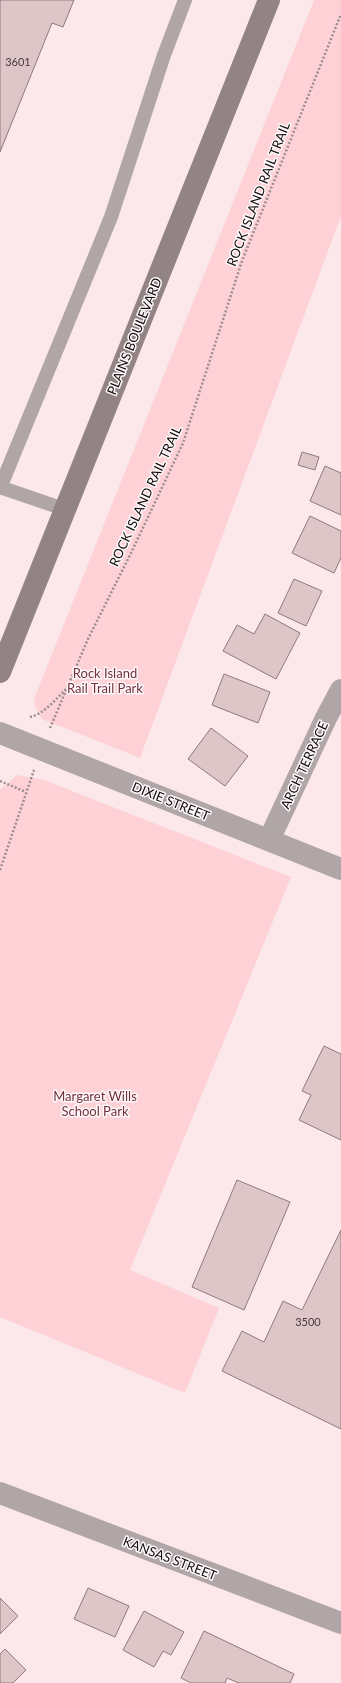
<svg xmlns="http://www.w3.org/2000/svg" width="341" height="1683" font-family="Lato,sans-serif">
  <rect width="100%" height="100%" fill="#fce8ea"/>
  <g fill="#fdd1d6">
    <path d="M314 0H341V216L140 758 42 719 35 707 34 699Z"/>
    <path d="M17 775 44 780 291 877 130 1270 219 1308 185 1393 0 1317V790Z"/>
  </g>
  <g fill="#dec6c8" stroke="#8f797c">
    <path d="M0 0H74L63 27 52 23 0 152Z"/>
    <path d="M302 452 319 457 315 470 298 465Z"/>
    <path d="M325 466 341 473V515L310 501Z"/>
    <path d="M310 516 341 531V558L334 573 292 553Z"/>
    <path d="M294 579 322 591 306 626 278 613Z"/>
    <path d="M265 614 300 633 276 679 223 651 237 625 254 634Z"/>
    <path d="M224 674 270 692 258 723 212 705Z"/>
    <path d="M211 728 248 756 225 786 188 759Z"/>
    <path d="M324 1046 341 1054V1140L299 1120 311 1095 302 1091Z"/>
    <path d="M237 1180 290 1202 244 1310 192 1287Z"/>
    <path d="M341 1230V1429L222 1371 242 1331 264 1342 283 1301 302 1310Z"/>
    <path d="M88 1588 129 1606 115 1637 74 1619Z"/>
    <path d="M0 1598 18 1616 0 1634Z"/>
    <path d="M144 1611 184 1632 171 1655 163 1651 154 1667 123 1650Z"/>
    <path d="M204 1631 294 1674 290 1683H239L227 1678 225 1683H191L181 1678Z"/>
    <path d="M5 1649 26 1670 13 1683H0V1654Z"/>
  </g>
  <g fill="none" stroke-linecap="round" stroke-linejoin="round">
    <g stroke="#9c8d8e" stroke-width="2.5" stroke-dasharray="2 2" stroke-linecap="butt">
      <path d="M30 717C44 714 56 699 66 689"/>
      <path d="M50 728 88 639 131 553 183 443 242 261 341 14"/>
      <path d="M0 781 26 792"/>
      <path d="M0 870 34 770"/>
    </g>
    <g stroke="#b0a6a7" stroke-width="14">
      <path d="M0 487 64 509"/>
      <path d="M0 488 111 217 164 55 185 0"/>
    </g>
    <g stroke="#b0a6a7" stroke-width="22">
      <path d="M269 840 326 718 341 690"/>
      <path d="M0 1493 341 1623"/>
    </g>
    <path stroke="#b0a6a7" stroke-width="22" d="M0 733 341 869"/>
    <path stroke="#928385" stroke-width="22" d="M0 672C88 447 181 225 269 0"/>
  </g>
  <g text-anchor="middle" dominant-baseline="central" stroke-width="3" stroke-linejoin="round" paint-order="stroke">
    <g font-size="11" fill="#463a3c">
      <text x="18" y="61">3601</text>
      <text x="308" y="1321">3500</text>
    </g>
    <g font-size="13" fill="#140c0d" stroke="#fef9fa">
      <text transform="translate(258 194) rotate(-69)">ROCK ISLAND RAIL TRAIL</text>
      <text transform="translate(134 336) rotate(-68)">PLAINS BOULEVARD</text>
      <text transform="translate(145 496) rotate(-65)">ROCK ISLAND RAIL TRAIL</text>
      <text transform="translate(304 765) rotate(-65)">ARCH TERRACE</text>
      <text transform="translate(171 801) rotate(22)">DIXIE STREET</text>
      <text transform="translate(170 1558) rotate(21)">KANSAS STREET</text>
    </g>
    <g font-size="13" fill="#74313e" stroke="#fef9fa">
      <text x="105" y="673">Rock Island<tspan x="105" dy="15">Rail Trail Park</tspan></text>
      <text x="95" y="1096">Margaret Wills<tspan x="95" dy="15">School Park</tspan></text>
    </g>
  </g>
</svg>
